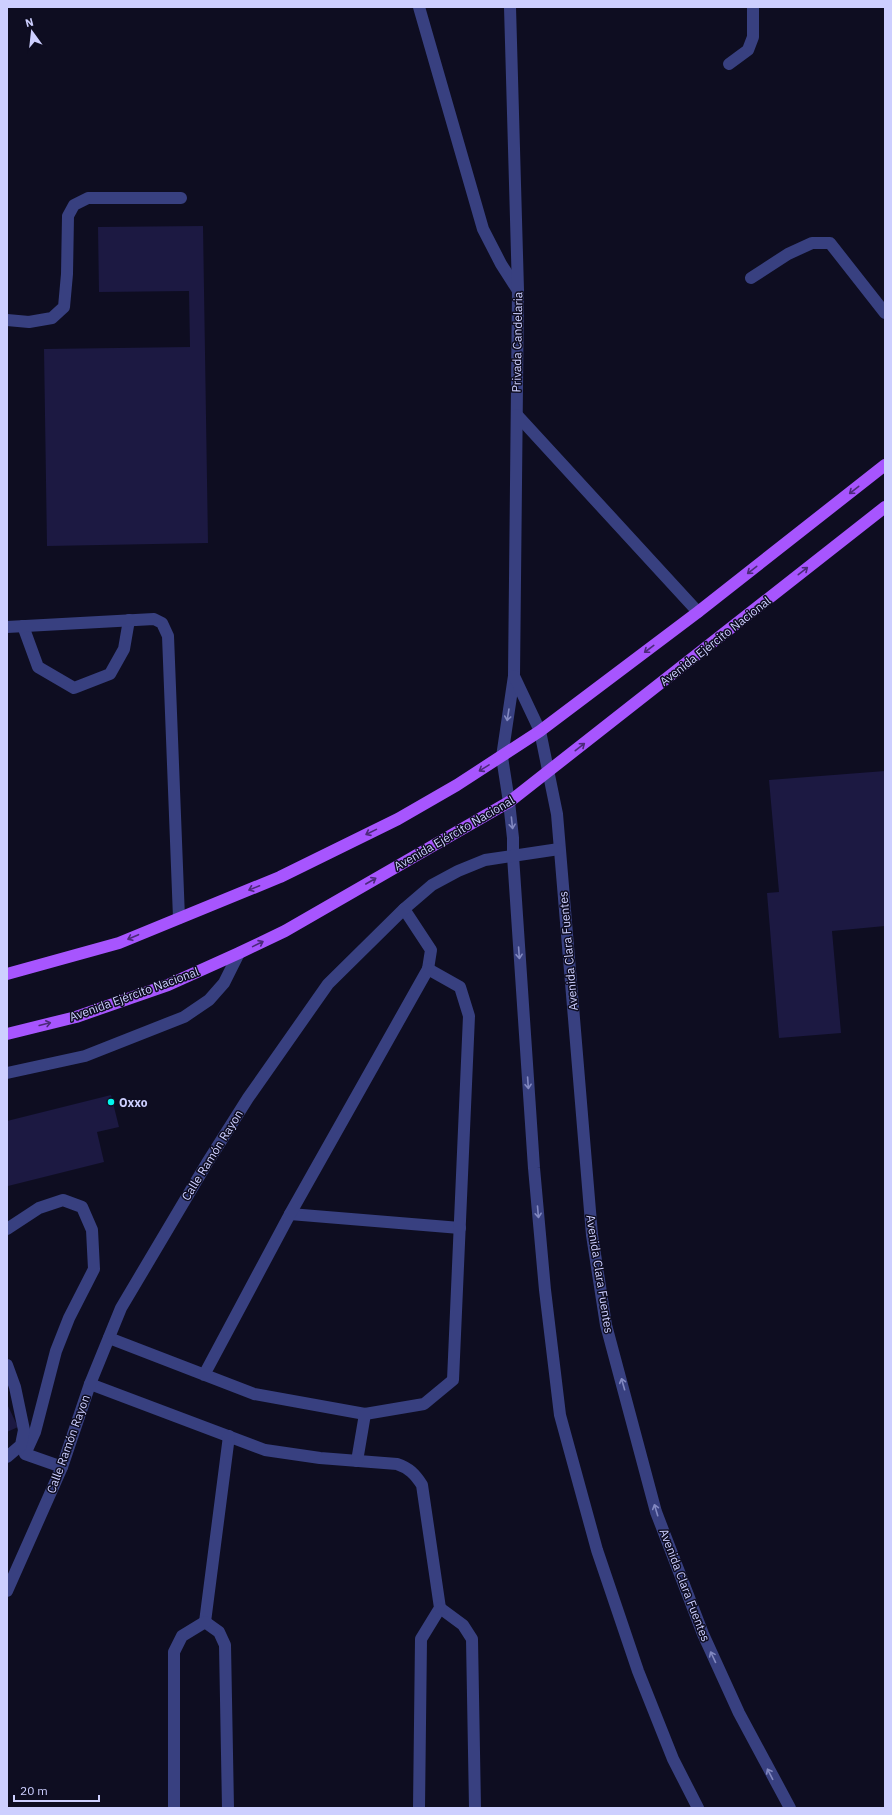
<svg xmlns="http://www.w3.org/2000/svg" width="892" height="1815" font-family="'IBM Plex Sans',sans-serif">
  <rect width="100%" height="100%" fill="#0e0d21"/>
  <g fill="#1c1942">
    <path d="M203 226 208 543 47 546 44 349 190 347 189 291 99 292 98 227Z"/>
    <path d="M885 771V926L832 931 841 1033 779 1038 767 893 779 892 769 780Z"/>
    <path d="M111 1095 119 1127 97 1132 104 1162 8 1186 7 1121Z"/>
    <path d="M7 1404 18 1427 7 1432Z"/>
  </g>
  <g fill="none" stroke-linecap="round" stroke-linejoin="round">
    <g stroke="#384080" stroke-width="12">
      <path d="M419 7 483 229 501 264 517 289"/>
      <path d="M510 7 518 290 514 676 502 757 509 802 513 838V856L534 1168 545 1290 560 1415 597 1550 638 1671 673 1759 698 1808"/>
      <path d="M729 64 748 50 753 37V7"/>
      <path d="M751 278 788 254 812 243H830L885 313"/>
      <path d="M7 320 29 322 52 318 64 307 67 274 68 216 74 205 88 198H181"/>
      <path d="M517 415 698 612"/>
      <path d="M23 626 38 667 74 688 110 674 124 649 129 620"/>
      <path d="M7 627 154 619 162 623 168 636 179 918"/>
      <path d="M514 676 540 731 557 814 592 1235 606 1325 656 1512 703 1634 739 1713 790 1808"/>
      <path d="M404 909 431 950 428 969"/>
      <path d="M7 1073 85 1056 184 1017 209 1000 224 983 239 953"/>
      <path d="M290 1214 460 1228"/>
      <path d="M7 1229 39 1208 63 1200 82 1207 92 1230 94 1269 69 1318 56 1351 35 1432 25 1454 62 1467"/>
      <path d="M109 1338 254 1394 365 1414 424 1404 453 1380 469 1016 460 987 428 969 290 1214 204 1375"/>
      <path d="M7 1365 15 1387 24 1430 21 1445 7 1457"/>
      <path d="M90 1384 265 1450 320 1458 397 1464C409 1468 415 1474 422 1485L440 1608 421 1639 419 1808"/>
      <path d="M357 1461 365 1414"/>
      <path d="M7 1591 62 1467 90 1384 121 1308 207 1163 248 1098 328 984 404 909 432 885 458 871 485 860 559 849"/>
      <path d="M440 1608 463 1625 472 1639 475 1808"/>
      <path d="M205 1622 219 1632 225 1645 228 1808"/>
      <path d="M205 1622 229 1436"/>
      <path d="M174 1808V1652L182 1636 205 1622"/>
    </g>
    <g stroke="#a755fe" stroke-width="12">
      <path d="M7 974 119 943 280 877 398 819 457 785 540 731 698 612 885 465"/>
      <path d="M7 1034 76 1017 168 985 239 953 285 931 509 802 885 507"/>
    </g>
  </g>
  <defs><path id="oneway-shaft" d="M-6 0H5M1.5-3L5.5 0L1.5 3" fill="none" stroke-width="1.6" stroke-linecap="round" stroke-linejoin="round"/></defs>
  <g stroke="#4b2a79">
    <use href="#oneway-shaft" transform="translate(854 490) rotate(142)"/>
    <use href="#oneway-shaft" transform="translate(752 570) rotate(142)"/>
    <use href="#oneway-shaft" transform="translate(803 571) rotate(-38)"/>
    <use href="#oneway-shaft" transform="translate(649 649) rotate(143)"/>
    <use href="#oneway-shaft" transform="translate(580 747) rotate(-38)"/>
    <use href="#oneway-shaft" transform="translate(484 768) rotate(148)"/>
    <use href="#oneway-shaft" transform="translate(371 832) rotate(154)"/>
    <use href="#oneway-shaft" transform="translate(371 881) rotate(-30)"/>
    <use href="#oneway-shaft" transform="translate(254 888) rotate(158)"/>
    <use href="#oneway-shaft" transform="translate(133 937) rotate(157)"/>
    <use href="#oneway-shaft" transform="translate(258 944) rotate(-26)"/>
    <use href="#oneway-shaft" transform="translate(45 1024) rotate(-14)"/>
  </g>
  <g stroke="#8288c0">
    <use href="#oneway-shaft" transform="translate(508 715) rotate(99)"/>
    <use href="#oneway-shaft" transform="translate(512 823) rotate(84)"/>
    <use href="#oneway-shaft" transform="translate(519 953) rotate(86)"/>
    <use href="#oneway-shaft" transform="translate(528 1083) rotate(86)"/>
    <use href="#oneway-shaft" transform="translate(538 1212) rotate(85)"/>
    <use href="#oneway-shaft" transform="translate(623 1384) rotate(-106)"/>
    <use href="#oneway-shaft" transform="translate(656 1510) rotate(-107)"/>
    <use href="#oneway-shaft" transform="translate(713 1657) rotate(-115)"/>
    <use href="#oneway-shaft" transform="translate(770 1774) rotate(-117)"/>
  </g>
  <circle fill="#02f6ec" stroke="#0e0d21" stroke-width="1.5" cx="111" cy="1102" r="4"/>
  <g text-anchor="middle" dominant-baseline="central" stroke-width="3" stroke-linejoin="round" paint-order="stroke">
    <g font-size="12" fill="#cdcfff" stroke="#0e0d21">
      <text transform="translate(517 342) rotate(-89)">Privada Candelaria</text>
      <text transform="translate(715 641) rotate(-38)">Avenida Ejército Nacional</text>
      <text transform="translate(454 833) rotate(-30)">Avenida Ejército Nacional</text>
      <text transform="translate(568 951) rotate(-95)">Avenida Clara Fuentes</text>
      <text transform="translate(134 994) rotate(-20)">Avenida Ejército Nacional</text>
      <text transform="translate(212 1155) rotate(-58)">Calle Ramón Rayon</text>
      <text transform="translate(600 1274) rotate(81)">Avenida Clara Fuentes</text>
      <text transform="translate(68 1444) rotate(-70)">Calle Ramón Rayon</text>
      <text transform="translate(685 1585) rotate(69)">Avenida Clara Fuentes</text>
    </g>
    <g font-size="12" font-weight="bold" fill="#cdcfff" stroke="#0e0d21" text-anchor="start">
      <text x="119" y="1102">Oxxo</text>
    </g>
  </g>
  <rect width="892" height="1815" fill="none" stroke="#cdcfff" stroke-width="16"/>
  <g transform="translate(32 32) rotate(345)" stroke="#0e0d21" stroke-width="3" paint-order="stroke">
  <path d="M0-3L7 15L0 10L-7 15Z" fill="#cdcfff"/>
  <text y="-6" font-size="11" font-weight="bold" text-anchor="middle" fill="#cdcfff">N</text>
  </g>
  <path d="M14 1795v6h85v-6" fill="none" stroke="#cdcfff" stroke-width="2"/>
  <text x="20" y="1795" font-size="12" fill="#cdcfff" stroke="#0e0d21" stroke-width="3" paint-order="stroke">20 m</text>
</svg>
